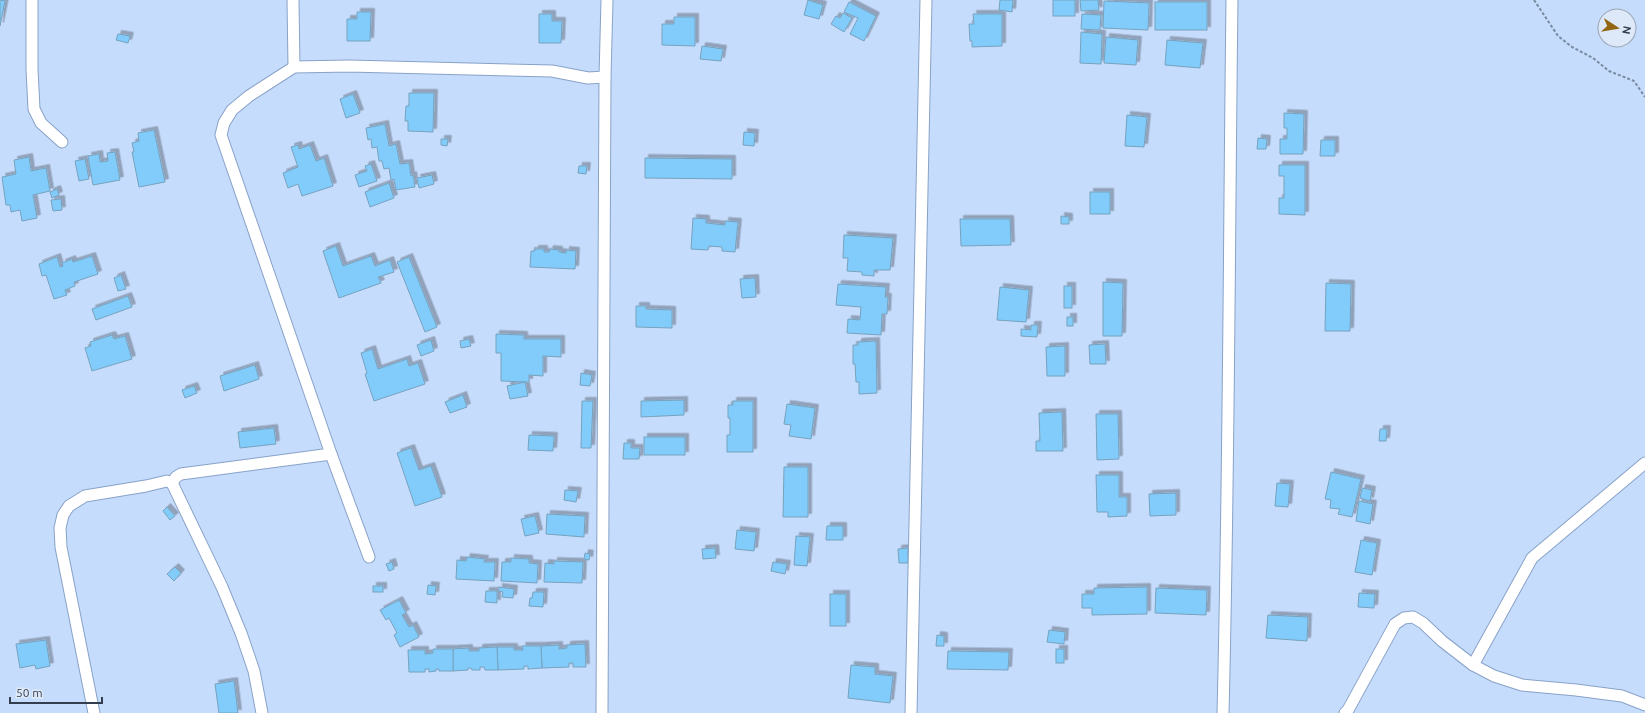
<svg xmlns="http://www.w3.org/2000/svg" width="1645" height="713" font-family="Ubuntu,sans-serif">
  <defs>
    <filter id="shadow"><feDropShadow dx="3.5" dy="-3.5" stdDeviation="0" flood-color="#0004"/></filter>
  </defs>
  <rect width="100%" height="100%" fill="#c6dcfc"/>
  <g fill="#82ccfb" stroke="#76a2be" filter="url(#shadow)">
    <path d="M0 0 5 1 0 26Z"/>
    <path d="M808 0 823 5 819 19 804 15Z"/>
    <path d="M1000 0H1013L1012 12 999 10Z"/>
    <rect x="1053" y="0" width="22" height="16"/>
    <path d="M1080 0H1098L1099 10 1081 11Z"/>
    <path d="M1104 1 1149 3 1148 30 1103 28Z"/>
    <path d="M849 2 876 16 864 41 850 34 858 18 844 12Z"/>
    <rect x="1155" y="2" width="52" height="28"/>
    <path d="M357 12H371L370 41H347V19H357Z"/>
    <path d="M843 13 852 18 844 32 831 24 836 16 840 18Z"/>
    <path d="M539 14H552V21H562L561 43H539Z"/>
    <path d="M973 14H1002V46L972 47V41H970L969 24H974Z"/>
    <path d="M1082 14 1101 15 1100 30 1081 29Z"/>
    <path d="M674 17H695V46L662 45V24H674Z"/>
    <path d="M1081 32 1102 34 1101 64 1080 63Z"/>
    <path d="M118 34 130 36 128 43 116 40Z"/>
    <path d="M1106 37 1138 40 1136 65 1104 63Z"/>
    <path d="M1167 40 1203 43 1200 68 1165 65Z"/>
    <path d="M702 46 723 49 721 61 700 59Z"/>
    <path d="M409 93H434L433 132 408 131V121H405L406 106H409Z"/>
    <path d="M353 94 360 113 346 118 340 99Z"/>
    <path d="M1284 113 1304 114 1303 154H1280V139H1287V128H1284Z"/>
    <path d="M1127 115 1147 117 1144 147 1125 146Z"/>
    <path d="M385 124 389 146 396 144 400 164 409 163 411 176 413 175 415 187 396 190 394 179 391 180 389 168 384 169 382 161H379L377 147 372 148 371 139 368 140 366 128Z"/>
    <path d="M154 130 165 182 139 187 132 152H134L132 143 139 141 138 133Z"/>
    <path d="M744 132 755 133 754 146 743 145Z"/>
    <path d="M1258 138 1267 139 1266 149H1257Z"/>
    <path d="M441 139H448L447 146 441 145Z"/>
    <path d="M1321 140H1335V156H1320Z"/>
    <path d="M298 145 299 149 310 145 316 161 324 158 333 186 302 196 298 184 288 188 283 173 298 167 291 147Z"/>
    <path d="M115 152 120 180 93 185 88 156 99 154 100 162 108 161 107 153Z"/>
    <path d="M29 157 31 171 46 168 50 191 33 195 37 218 22 221 20 210 11 212 10 205H6L2 177 16 174 14 160Z"/>
    <path d="M645 158 732 159V179L645 178Z"/>
    <path d="M85 159 89 179 79 181 75 161Z"/>
    <path d="M371 164 377 181 359 187 355 175 367 171 365 166Z"/>
    <path d="M1279 165H1305V215L1279 214V198H1284V176H1279Z"/>
    <path d="M579 166H587L586 174 578 173Z"/>
    <path d="M432 175 434 184 419 188 417 178Z"/>
    <path d="M389 183 394 198 370 207 365 192Z"/>
    <path d="M57 189 59 195 52 198 50 192Z"/>
    <rect x="1090" y="192" width="20" height="22"/>
    <path d="M61 199 62 210 53 211 51 200Z"/>
    <path d="M1061 216 1069 217V224H1061Z"/>
    <path d="M693 218 706 219V223L725 225V221L738 222 735 252 722 251V247L709 246 708 250 691 249Z"/>
    <path d="M960 219H1010L1011 245 961 246Z"/>
    <path d="M844 235 893 238 890 270H874V276L862 275V272L847 271 848 258H843Z"/>
    <path d="M336 246 343 266 371 256 375 266 390 260 394 272 378 277 381 283 339 298 323 251Z"/>
    <path d="M535 249H544V252H549L550 249 559 250V252L566 253V250L576 251 575 269 530 267 531 251H535Z"/>
    <path d="M92 256 98 274 74 282 75 286 65 290 67 295 54 299 46 275 42 276 39 264 57 257 60 267 63 266 62 263 72 259 73 262Z"/>
    <path d="M409 257 437 327 425 332 397 262Z"/>
    <path d="M121 275 126 289 118 291 114 278Z"/>
    <path d="M755 278 756 297 742 298 740 279Z"/>
    <path d="M1103 282 1123 283 1122 336H1103Z"/>
    <path d="M1326 283 1351 284 1350 331H1325Z"/>
    <path d="M838 284 886 287 885 297H888L887 314H882L881 335 847 333 848 319 860 320 861 307 836 305Z"/>
    <rect x="1064" y="286" width="8" height="22"/>
    <path d="M1000 287 1029 290 1026 322 997 320Z"/>
    <path d="M128 296 132 307 96 320 92 309Z"/>
    <path d="M636 306H646V309L672 310V328L636 327Z"/>
    <rect x="1067" y="317" width="6" height="9"/>
    <path d="M1031 325H1038L1037 337 1021 336V329L1031 330Z"/>
    <path d="M496 334 524 335V339H561V357L543 356V376L529 375V382L501 381V353H496Z"/>
    <path d="M112 335 114 339 125 336 132 359 92 371 85 348 91 346 90 342Z"/>
    <path d="M469 339 471 346 461 348 460 341Z"/>
    <path d="M431 340 434 351 421 356 417 345Z"/>
    <path d="M876 341 877 393 859 394V382H856L855 364H853V345H858V342Z"/>
    <path d="M1105 344 1106 364H1090L1089 345Z"/>
    <path d="M1065 346V376H1047L1046 347Z"/>
    <path d="M372 349 378 369 407 359 409 366 418 363 425 384 374 401 365 374 367 373 361 353Z"/>
    <path d="M255 365 259 379 224 391 220 376Z"/>
    <path d="M581 373 592 375 590 386 580 385Z"/>
    <path d="M525 382 528 396 510 399 507 386Z"/>
    <path d="M194 386 197 393 185 398 182 390Z"/>
    <path d="M463 395 467 407 450 413 445 402Z"/>
    <path d="M684 400V415L641 417V401Z"/>
    <path d="M582 401H593L591 448H581Z"/>
    <path d="M733 401H753V452H727V435H730V418H728V405H733Z"/>
    <path d="M787 404 815 408 811 439 789 436 791 425 784 424Z"/>
    <path d="M1062 412 1063 451H1036V441H1040L1039 413Z"/>
    <path d="M1096 414H1118L1119 459 1097 460Z"/>
    <path d="M274 428 276 444 240 448 238 432Z"/>
    <path d="M1380 429H1387L1386 441H1379Z"/>
    <path d="M529 435 554 436 553 451 528 450Z"/>
    <rect x="644" y="437" width="41" height="18"/>
    <path d="M624 443H631V448H640L639 459H623Z"/>
    <path d="M411 448 419 470 431 466 442 497 415 506 397 453Z"/>
    <path d="M784 467H808V517H783Z"/>
    <path d="M1331 472 1361 479 1352 517 1338 514 1340 509 1330 508 1331 500 1325 499Z"/>
    <path d="M1096 475H1119V497H1127V516L1108 517V512H1097Z"/>
    <path d="M1277 483 1290 484 1288 507 1275 506Z"/>
    <path d="M1362 488 1372 490 1370 501 1360 498Z"/>
    <path d="M565 490 578 491 576 502 564 500Z"/>
    <path d="M1176 493V515L1150 516 1149 494Z"/>
    <path d="M1359 501 1373 504 1370 524 1356 521Z"/>
    <path d="M167 507 175 516 170 520 163 511Z"/>
    <path d="M547 514 585 516 584 537 546 534Z"/>
    <path d="M535 516 539 533 525 536 521 519Z"/>
    <path d="M827 526H843V540H826Z"/>
    <path d="M737 530 756 532 754 551 735 549Z"/>
    <path d="M796 536 810 537 807 566 794 565Z"/>
    <path d="M1361 540 1377 543 1372 575 1355 572Z"/>
    <path d="M715 548 716 558 703 559 702 549Z"/>
    <path d="M908 548V563H899L898 549Z"/>
    <path d="M585 553 590 554 589 560 584 559Z"/>
    <path d="M467 557 485 559 484 562H495L494 581 456 579 457 560 466 561Z"/>
    <path d="M511 558 529 559V563L538 564 537 583 501 581 502 562H511Z"/>
    <path d="M554 561 583 562 582 583 544 582 545 563 554 564Z"/>
    <path d="M392 562 394 569 389 571 386 564Z"/>
    <path d="M773 562 787 564 785 574 771 571Z"/>
    <path d="M175 567 181 573 174 581 167 574Z"/>
    <path d="M428 585 436 586 435 595 427 594Z"/>
    <rect x="373" y="586" width="10" height="6"/>
    <path d="M499 587 514 589 513 598 502 597 503 592 499 591Z"/>
    <path d="M1147 587V614L1092 615V608H1082V594H1094V588Z"/>
    <path d="M1156 588 1207 590 1206 615 1155 613Z"/>
    <path d="M486 591H497V603L485 602Z"/>
    <path d="M533 592H544L543 607 529 606 530 598H532Z"/>
    <path d="M1359 593 1375 594 1374 608 1358 607Z"/>
    <rect x="830" y="594" width="16" height="32"/>
    <path d="M399 600 406 613 402 615 409 627 413 625 419 637 400 647 394 635 397 633 389 618 386 620 380 610Z"/>
    <path d="M1268 615 1308 617 1307 641 1266 638Z"/>
    <path d="M1049 630 1065 632 1064 644 1047 642Z"/>
    <path d="M937 635 944 636V646H936Z"/>
    <path d="M46 640 50 666 36 669 35 665 20 668 16 644Z"/>
    <path d="M585 644 586 667H573V663H569V667L542 668 541 646 559 645V649L567 648V645Z"/>
    <path d="M522 646H541L542 668 528 669V666H524V669L498 670 497 647H514V650H523Z"/>
    <path d="M497 647 498 670H485L484 667H480V670H472L471 668H468V670L453 671V649L469 648V651H479V648Z"/>
    <path d="M433 649H453V671H439V669H436V671L429 672V669H425V672H409L408 650H425V654L433 653Z"/>
    <rect x="1056" y="649" width="8" height="14"/>
    <path d="M948 651 1009 652 1008 670 947 669Z"/>
    <path d="M851 665 875 667V674L893 676 890 703 848 698Z"/>
    <path d="M234 681 238 713H219L215 684Z"/>
  </g>
  <g fill="none" stroke-linecap="round" stroke-linejoin="round">
    <defs>
      <g id="minor">
        <path d="M32 0V69L34 109 41 123 62 142"/>
        <path d="M293 0 294 67"/>
        <path d="M172 483 222 587 241 633 254 671 262 713"/>
        <path d="M369 557 331 454 221 135 224 123 232 110 249 96 294 67 349 66 552 71 588 78 605 77"/>
        <path d="M1473 665 1532 558 1645 463"/>
        <path d="M94 713 61 547 60 528 63 515 69 506 85 496 146 486 167 481 172 483 176 477 181 474 331 454"/>
        <path d="M602 713 605 77 607 0"/>
        <path d="M911 713 926 0"/>
        <path d="M1223 713C1229 475 1229 238 1232 0"/>
        <path d="M1345 713 1348 710 1395 624 1404 618 1413 617 1423 623 1442 641 1473 665 1494 676 1522 685 1576 690 1622 696 1645 705"/>
      </g>
    </defs>
    <use href="#minor" stroke="#88a2c8" stroke-width="13"/>
    <path stroke="#798aa1" stroke-width="2" stroke-dasharray="3 2" stroke-linecap="butt" d="M1534 0 1558 36 1572 47 1593 58 1609 71 1634 81 1645 97"/>
    <use href="#minor" stroke="#fff" stroke-width="11"/>
  </g>
  <g transform="translate(1617 28) rotate(102)"><circle r="19" fill="#dde9f9" stroke="#99a5b4"/>
  <path d="M0-3L7 15L0 10L-7 15Z" fill="#926611"/>
  <text y="-6" font-size="11" font-weight="bold" text-anchor="middle" fill="#323e4d">N</text>
  </g>
  <path d="M10 697v6h92v-6" fill="none" stroke="#323e4d" stroke-width="2"/>
  <text x="16" y="697" font-size="12" fill="#323e4d" stroke="#dde9f9" stroke-width="3" paint-order="stroke">50 m</text>
</svg>
